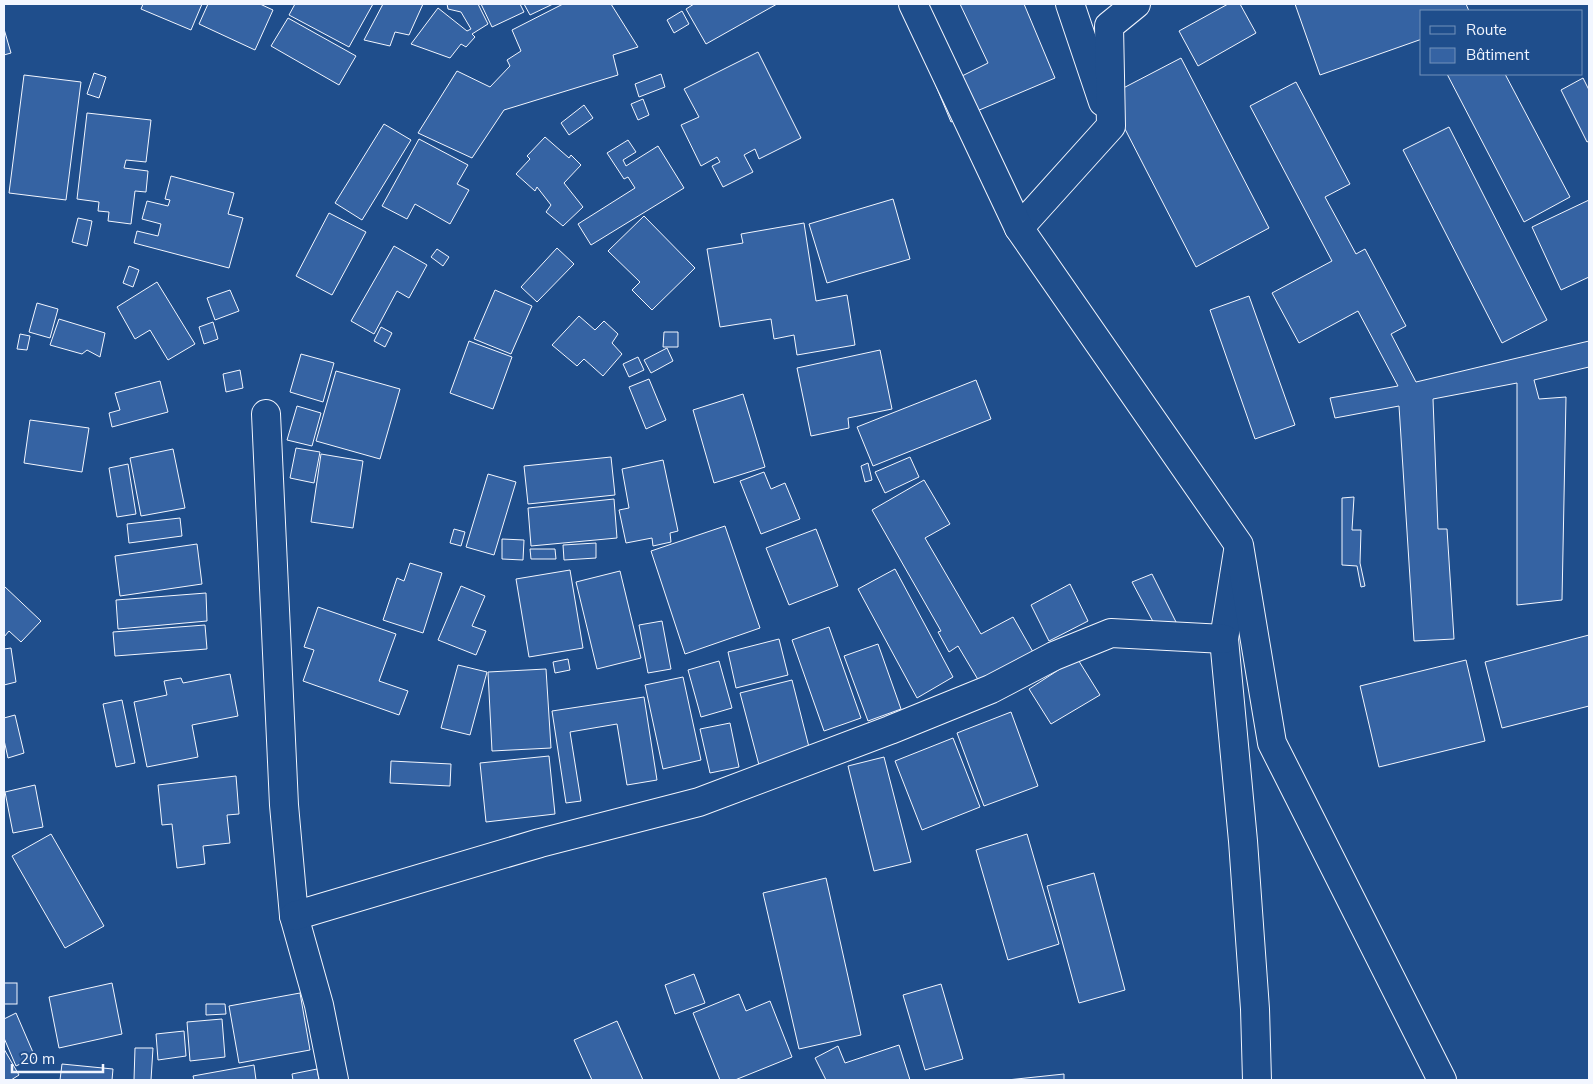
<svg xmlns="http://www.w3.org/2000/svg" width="1593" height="1084" font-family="Mulish,sans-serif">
  <rect width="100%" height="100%" fill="#1f4e8c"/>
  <g fill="#3563a3" stroke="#f2f6ff">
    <path d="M143 4H202L191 30 141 9Z"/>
    <path d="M208 4H260L273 10 255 50 199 24Z"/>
    <path d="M295 4H373L349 47 289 15Z"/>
    <path d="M383 4H423L409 35 395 32 390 46 364 40Z"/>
    <path d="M447 4H478L488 24 472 34 475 37 466 47 461 44 450 58 411 44 438 8 467 31 471 29 461 12 448 9Z"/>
    <path d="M481 4H520L524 12 492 27Z"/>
    <path d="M524 4H553L530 15Z"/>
    <path d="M563 4H611L638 47 613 55 618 75 504 110 472 158 418 133 457 71 490 87 510 66 507 60 521 51 512 30Z"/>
    <path d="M694 4H777L706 44 686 9Z"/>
    <path d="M902 4 960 77 988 63 960 4H1024L1055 78 951 122Z"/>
    <path d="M1228 4H1240L1256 33 1198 66 1179 31Z"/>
    <path d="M1295 4H1466L1469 11H1422V39L1320 75Z"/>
    <path d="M682 11 689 24 674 33 667 20Z"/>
    <path d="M288 18 356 56 339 85 271 46Z"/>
    <path d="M4 29 11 53 4 55Z"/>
    <path d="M758 52 801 138 759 159 755 149 744 155 753 172 723 187 712 166 720 162 717 157 701 166 681 125 699 117 684 89Z"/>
    <path d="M1181 58 1269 228 1196 267 1108 96Z"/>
    <path d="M94 73 106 77 99 98 87 94Z"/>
    <path d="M661 74 665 87 639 97 635 84Z"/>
    <path d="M1447 74H1505L1570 197 1524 222Z"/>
    <path d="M24 75 81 82 66 200 9 193Z"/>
    <path d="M1583 78 1589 90V141L1587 142 1561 90Z"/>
    <path d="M1296 82 1350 184 1325 197 1356 254 1365 249 1406 326 1391 334 1416 382 1589 341V367L1534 380 1539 399 1566 397 1562 600 1517 605V383L1433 399 1438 529H1447L1454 639 1414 641 1399 406 1335 418 1330 398 1398 386 1358 311 1299 343 1272 293 1332 261 1250 106Z"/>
    <path d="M643 99 649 115 638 120 631 104Z"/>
    <path d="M584 105 593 118 569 135 561 123Z"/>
    <path d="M87 113 151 120 146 162 126 160 124 168 148 171 146 192 135 191 131 224 108 221 109 212 98 211 99 202 77 199Z"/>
    <path d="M384 124 411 140 362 220 335 203Z"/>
    <path d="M1449 127 1547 320 1502 343 1403 150Z"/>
    <path d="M545 137 569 158 571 155 581 165 564 183 583 207 563 226 546 212 551 205 537 187 535 191 516 174 530 159 527 156Z"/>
    <path d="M419 139 468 165 457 184 469 190 450 224 415 204 407 219 382 206Z"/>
    <path d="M628 140 636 152 623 160 626 166 658 146 684 188 591 245 578 224 635 188 628 177 624 179 607 153Z"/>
    <path d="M171 176 234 193 228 214 243 218 229 268 134 243 137 231 158 236 161 224 142 219 147 201 168 206 170 200 165 199Z"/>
    <path d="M893 199 910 259 827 283 809 224Z"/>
    <path d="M1589 200V277L1561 290 1532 227Z"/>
    <path d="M329 213 366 232 332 295 296 276Z"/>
    <path d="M644 216 695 268 652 310 632 290 640 282 608 251Z"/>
    <path d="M78 218 92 221 87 246 72 242Z"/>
    <path d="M804 223 816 301 847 295 855 345 797 355 794 335 774 339 771 319 720 327 707 249 743 243 741 234Z"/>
    <path d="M394 246 427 265 409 298 397 291 374 334 351 321Z"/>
    <path d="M557 248 574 264 537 302 521 287Z"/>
    <path d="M437 249 449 257 443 266 431 257Z"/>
    <path d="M129 266 139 270 133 287 123 283Z"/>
    <path d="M157 282 195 344 168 360 150 330 135 339 117 307Z"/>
    <path d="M230 290 239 311 215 320 207 298Z"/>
    <path d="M495 290 532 306 511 354 474 339Z"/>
    <path d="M1249 296 1295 425 1255 439 1210 310Z"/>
    <path d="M37 303 58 309 50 338 29 332Z"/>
    <path d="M579 316 595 330 604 321 618 334 612 343 622 354 603 376 584 359 577 366 552 345Z"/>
    <path d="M59 319 105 333 100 357 87 350 82 354 50 345Z"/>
    <path d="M213 322 218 339 204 344 199 327Z"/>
    <path d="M381 327 392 333 385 347 374 341Z"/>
    <path d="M664 332H678V347H663Z"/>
    <path d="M20 334 30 336 27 350 17 349Z"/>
    <path d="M469 341 512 357 493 409 450 393Z"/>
    <path d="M667 348 673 361 651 373 644 360Z"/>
    <path d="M880 350 892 409 848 418 849 428 811 436 797 368Z"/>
    <path d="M301 354 334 363 323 402 290 392Z"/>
    <path d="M638 357 644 370 629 377 623 364Z"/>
    <path d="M240 370 243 388 226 392 223 374Z"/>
    <path d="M336 371 400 389 380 459 316 441Z"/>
    <path d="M649 379 666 420 646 429 629 387Z"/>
    <path d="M976 380 991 419 873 466 857 427Z"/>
    <path d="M160 381 168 412 112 427 109 413 120 410 115 393Z"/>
    <path d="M743 394 765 467 714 483 693 410Z"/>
    <path d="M297 406 321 413 312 446 287 440Z"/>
    <path d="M30 420 89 428 82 472 24 463Z"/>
    <path d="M296 448 320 452 314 483 290 478Z"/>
    <path d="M173 449 185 508 141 516 130 458Z"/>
    <path d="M321 454 363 461 353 528 311 522Z"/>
    <path d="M611 457 615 495 528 504 524 466Z"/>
    <path d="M910 457 919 477 885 493 875 472Z"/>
    <path d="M663 460 678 531 670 533 671 542 653 546 652 538 626 543 619 510 629 508 622 469Z"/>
    <path d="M868 463 872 480 865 482 861 466Z"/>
    <path d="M128 464 136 514 117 517 109 468Z"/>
    <path d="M764 472 771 489 785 483 800 519 761 534 740 481Z"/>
    <path d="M488 474 516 482 494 555 466 547Z"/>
    <path d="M924 480 950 524 925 538 981 634 1013 617 1033 652 980 683 958 646 949 652 938 632 941 631 872 510Z"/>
    <path d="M1354 497 1352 530H1361L1360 563 1365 586 1361 587 1357 566 1342 565V498Z"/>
    <path d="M614 499 617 538 531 546 528 508Z"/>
    <path d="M180 518 182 536 129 543 127 524Z"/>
    <path d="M725 526 760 628 685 654 651 551Z"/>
    <path d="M454 529 465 532 461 546 450 543Z"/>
    <path d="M816 529 838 586 789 605 766 548Z"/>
    <path d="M502 539 524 540 523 560 502 559Z"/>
    <path d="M596 543V558L564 560 563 545Z"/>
    <path d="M197 544 202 584 120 596 115 556Z"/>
    <path d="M530 549H555L556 559H531Z"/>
    <path d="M410 563 442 573 423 633 383 620 397 578 404 581Z"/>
    <path d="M895 569 953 677 917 698 858 589Z"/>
    <path d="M570 570 583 648 529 657 516 579Z"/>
    <path d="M620 571 641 658 597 669 576 582Z"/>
    <path d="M1152 574 1177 624 1158 631 1132 582Z"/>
    <path d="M1070 584 1088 621 1049 641 1031 605Z"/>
    <path d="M4 586 41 621 21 642 9 631 4 637Z"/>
    <path d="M461 586 485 596 472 626 486 631 476 655 438 640Z"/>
    <path d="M206 593 207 621 118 629 116 600Z"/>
    <path d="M318 607 396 634 379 681 408 691 399 715 303 681 314 650 304 647Z"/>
    <path d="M662 621 671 669 648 673 639 625Z"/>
    <path d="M205 625 207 649 115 656 113 632Z"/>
    <path d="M829 627 861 718 824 731 792 640Z"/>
    <path d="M1589 635V706L1502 728 1485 662Z"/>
    <path d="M779 639 788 675 736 688 728 652Z"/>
    <path d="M878 644 901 709 868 721 844 656Z"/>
    <path d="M11 648 16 682 4 685V649Z"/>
    <path d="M1077 658 1100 695 1051 724 1029 689Z"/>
    <path d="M568 659 570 670 555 673 553 662Z"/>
    <path d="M1466 660 1485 741 1379 767 1360 686Z"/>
    <path d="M719 661 732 708 701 717 688 670Z"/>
    <path d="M458 665 487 672 470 735 441 728Z"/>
    <path d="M546 669 551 748 492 751 488 672Z"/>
    <path d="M230 674 238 716 192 725 198 757 147 767 134 702 167 695 164 681 181 678 183 683Z"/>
    <path d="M683 677 701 760 663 769 645 685Z"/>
    <path d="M792 680 810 751 759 765 740 693Z"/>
    <path d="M644 697 657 780 627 785 617 724 570 732 581 801 566 803 552 711Z"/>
    <path d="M122 700 135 763 116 767 103 704Z"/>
    <path d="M1011 712 1038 786 984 806 957 733Z"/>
    <path d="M15 715 24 753 8 758 4 740V718Z"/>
    <path d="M730 723 739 767 710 773 700 729Z"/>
    <path d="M953 738 980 807 922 830 895 761Z"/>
    <path d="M549 756 555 814 486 822 480 763Z"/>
    <path d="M884 757 911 862 874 871 848 766Z"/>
    <path d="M391 761 451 764 450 786 390 783Z"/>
    <path d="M236 776 239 814 227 815 230 843 203 846 205 864 177 868 172 824 162 825 158 785Z"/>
    <path d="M35 785 43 827 13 833 5 792Z"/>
    <path d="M51 834 104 926 65 948 12 856Z"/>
    <path d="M1027 834 1059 944 1008 960 976 850Z"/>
    <path d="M1094 873 1125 990 1079 1003 1047 886Z"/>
    <path d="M826 878 861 1035 799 1049 763 893Z"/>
    <path d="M694 974 705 1003 675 1014 665 985Z"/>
    <rect x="4" y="983" width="13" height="21"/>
    <path d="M112 983 122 1034 59 1048 49 997Z"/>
    <path d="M941 984 963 1059 925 1070 903 995Z"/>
    <path d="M300 993 310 1050 239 1063 229 1006Z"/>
    <path d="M739 994 746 1011 770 1001 792 1057 735 1080H720L693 1013Z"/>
    <path d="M206 1004H225L226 1014 206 1015Z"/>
    <path d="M16 1013 35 1057 16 1066 4 1038V1019Z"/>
    <path d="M222 1019 225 1057 190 1061 187 1022Z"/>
    <path d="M617 1021 643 1080H592L574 1040Z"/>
    <path d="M184 1031 186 1056 158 1060 156 1034Z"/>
    <path d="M899 1045 910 1080H826L815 1058 838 1046 845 1063Z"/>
    <path d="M135 1048H153L151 1080H134Z"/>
    <path d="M4 1049 19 1075 11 1080H4Z"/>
    <path d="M62 1064 113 1069 112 1080H60Z"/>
    <path d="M254 1065 256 1080H194L193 1076Z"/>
    <path d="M317 1069 319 1080H293L292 1074Z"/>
    <path d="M1064 1074V1080H1007Z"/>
  </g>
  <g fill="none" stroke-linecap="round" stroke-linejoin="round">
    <defs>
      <g id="minor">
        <path d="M1070 4 1103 102"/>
        <path d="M1019 228 1111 126 1109 26 1136 4"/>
        <path d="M266 414 284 805 294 916 319 1005 334 1080"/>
        <path d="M1238 551 1224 639 1243 841 1255 1009 1257 1080"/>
        <path d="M294 916 540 843 699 802 890 730 991 689 1054 656 1111 633 1224 639"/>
      </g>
      <path id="highway" d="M913 4 1019 228 1239 545 1272 743 1442 1080"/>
    </defs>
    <use href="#minor" stroke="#f2f6ff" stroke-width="30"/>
    <use href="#highway" stroke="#f2f6ff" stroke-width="30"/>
    <use href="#minor" stroke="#1f4e8c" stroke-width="28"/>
    <use href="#highway" stroke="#1f4e8c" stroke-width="28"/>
  </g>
  <rect width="1593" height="1084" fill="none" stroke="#f2f6ff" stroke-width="10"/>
  <rect x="1420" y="10" width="162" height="65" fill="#1f4e8c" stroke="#7391ba"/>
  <rect x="1430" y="26" width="25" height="8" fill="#1f4e8c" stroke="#7391ba"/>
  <text x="1466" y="35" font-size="15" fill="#f2f6ff">Route</text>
  <rect x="1430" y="48" width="25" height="15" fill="#3563a3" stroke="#7391ba"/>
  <text x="1466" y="60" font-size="15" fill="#f2f6ff">Bâtiment</text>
  <path d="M12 1064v8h91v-8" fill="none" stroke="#f2f6ff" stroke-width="2.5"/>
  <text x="20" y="1064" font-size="15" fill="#f2f6ff" stroke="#1f4e8c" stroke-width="4" paint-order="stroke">20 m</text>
</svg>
